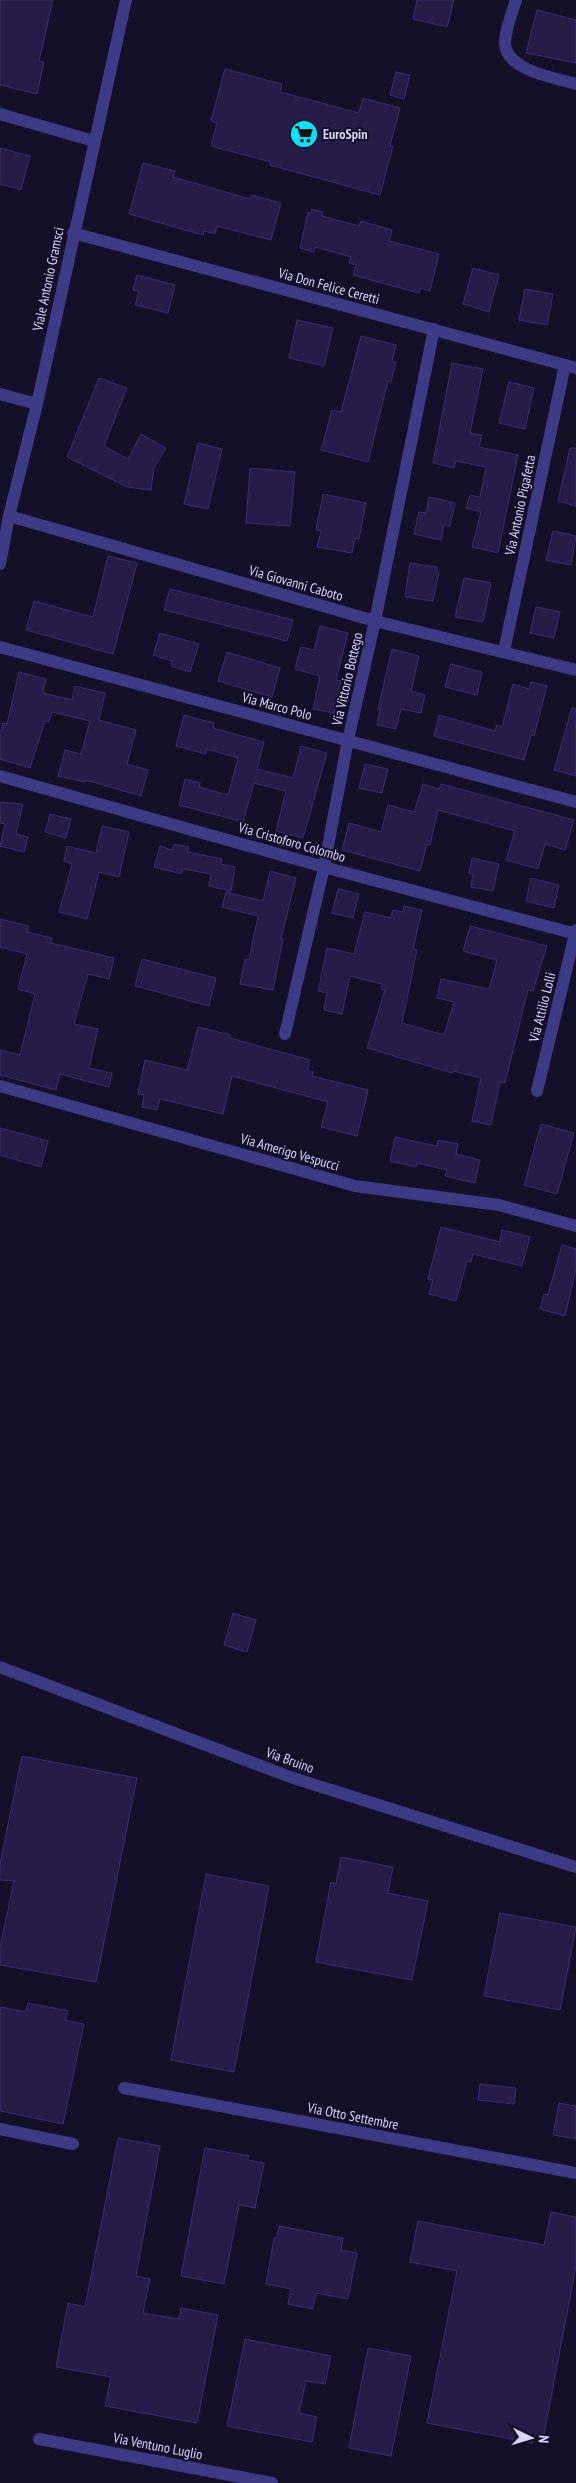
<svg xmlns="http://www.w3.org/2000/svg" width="576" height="2483" font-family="'PT Sans Narrow',sans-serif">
  <rect width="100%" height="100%" fill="#130f26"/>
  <g fill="#241b47" stroke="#3b2d73">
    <path d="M0 0H53L39 61 44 62 37 94 0 85Z"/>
    <path d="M417 0H454L447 27 413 19Z"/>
    <path d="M537 10 576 20V63L526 53Z"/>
    <path d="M225 69 282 84 280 92 359 113 363 98 400 108 390 146H393L380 195 270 165 271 162 211 146 217 123 211 121Z"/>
    <path d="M396 72 410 75 404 99 390 95Z"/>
    <path d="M0 148 30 156 21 190 0 184Z"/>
    <path d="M143 163 175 171 173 177 250 199 251 195 281 203 271 240 217 226 215 234 204 231 203 235 129 214Z"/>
    <path d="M312 209 323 212 322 216 359 226 361 221 392 230 389 241 439 254 430 291 420 288 419 293 353 275 356 265 349 263 351 257 315 247 314 252 300 248 308 212 311 213Z"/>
    <path d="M473 268 499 275 489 312 463 304Z"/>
    <path d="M137 275 175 285 168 313 135 305 139 291 133 290Z"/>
    <path d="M525 289 553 294 547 325 519 320Z"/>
    <path d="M297 320 333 328 324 366 289 358Z"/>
    <path d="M361 336 396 345 392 361 396 362 391 382 388 381 368 462 321 450 332 410 341 412Z"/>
    <path d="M452 363 483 369 470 433 482 435 479 447 518 455 498 553 472 547 481 512 466 508 470 495 480 497 486 467 456 461 454 468 433 463Z"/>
    <path d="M99 378 127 388 104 446 128 459 141 434 166 448 154 468 151 490 127 487 67 457Z"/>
    <path d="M509 382 534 388 525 429 499 423Z"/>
    <path d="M198 443 222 449 208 509 184 504Z"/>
    <path d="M570 448H576V506L558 501Z"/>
    <path d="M250 468 295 472 290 526 246 523Z"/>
    <path d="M323 494 366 503 359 539 355 538 352 553 317 547 321 531 316 530Z"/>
    <path d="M429 497 455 503 450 526 444 525 441 540 414 534 419 512 426 513Z"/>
    <path d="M553 531 576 536 571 565 546 560Z"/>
    <path d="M108 556 137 563 113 654 26 630 34 601 93 617Z"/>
    <path d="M410 563 437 567V572L439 573 433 601 405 597Z"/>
    <path d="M464 578 491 583 483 622 455 617Z"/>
    <path d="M170 589 293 620 287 641 164 610Z"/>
    <path d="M536 607 560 612 554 638 530 633Z"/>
    <path d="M320 626 348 633 336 680 341 681 334 713 313 709 320 676 295 669 301 647 314 650Z"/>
    <path d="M160 633 199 644 190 672 171 666 172 661 153 655Z"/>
    <path d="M392 649 419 656 411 691 425 695 421 713 401 709 396 729 377 725 380 710 378 709Z"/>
    <path d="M227 652 280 668 272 697 218 681Z"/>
    <path d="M451 664 482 672 477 695 445 687Z"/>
    <path d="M19 672 46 679 43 693 72 700 75 686 105 693 99 720 136 730 127 764 148 770 141 796 86 780 85 782 58 776 65 750 81 754 90 721 52 712 49 722 45 721 30 768 0 759V733L3 723 7 724Z"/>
    <path d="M531 682 547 686 534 736 531 735 524 760 434 736 439 715 495 731 497 725 502 727 513 684 529 689Z"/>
    <path d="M572 708 576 709V776L554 770Z"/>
    <path d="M184 715 214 723 213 728 264 742 257 769 293 778 301 746 327 753 303 838 276 831 286 791 254 783 243 822 179 805 185 779 200 783 199 787 228 795 238 758 207 749 206 754 176 746Z"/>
    <path d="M365 764 388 769 382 793 359 788Z"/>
    <path d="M423 784 439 789 441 784 574 820 565 850 545 844 538 869 506 860 515 831 438 810 430 845 427 844 420 871 342 850 349 823 381 832 388 805 414 812Z"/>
    <path d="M0 802 23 804 16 834 28 837 24 852 0 846 5 824 0 823Z"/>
    <path d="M50 814 71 819 66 838 45 832Z"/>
    <path d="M102 826 129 832 119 877 99 872 87 919 59 912 72 864 64 861 67 846 96 853Z"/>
    <path d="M174 844 189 847 187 852 222 859 221 864 235 867 231 891 209 886 211 874 183 869 181 874 154 867 160 846 172 850Z"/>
    <path d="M472 858 499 864 493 891 471 887 473 874 469 873Z"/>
    <path d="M270 871 296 878 281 939H283L273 990 240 984 245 959 249 960 258 916 222 907 226 892 263 901Z"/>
    <path d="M531 878 559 885 554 908 526 901Z"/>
    <path d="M338 889 359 894 353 918 332 913Z"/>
    <path d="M404 906 422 910 413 949 417 950 402 1023 444 1035 454 1002 437 998 441 979 489 989 497 960 463 951 470 926 547 946 533 991 528 990 505 1083 500 1082 491 1125 472 1121 481 1078 453 1071 452 1073 367 1048 385 990 381 989 382 984 350 976 342 1014 324 1010 327 993 318 991 327 948 354 954 365 912 391 918 393 910 403 912Z"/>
    <path d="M0 919 29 926 27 932 52 938 51 943 114 958 109 979 88 974 74 1024 98 1029 89 1068 112 1073 109 1087 60 1074 56 1090 0 1075V1050L20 1055 35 994 18 989 27 954 0 947Z"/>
    <path d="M142 959 216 978 209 1006 135 986Z"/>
    <path d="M198 1027 231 1035 230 1038 310 1060 308 1070 313 1072 312 1076 368 1090 357 1136 321 1127 328 1102 232 1076 223 1114 160 1099 157 1110 142 1107 144 1095 138 1094 145 1060 187 1070Z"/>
    <path d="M541 1124 574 1133 557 1194 524 1185Z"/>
    <path d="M0 1128 48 1141 41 1167 0 1155Z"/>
    <path d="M395 1137 437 1146 438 1140 458 1144 456 1154 480 1160 475 1183 445 1176 447 1170 417 1163 416 1167 390 1161Z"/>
    <path d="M441 1227 500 1242 502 1230 530 1237 522 1266 473 1254 471 1262 467 1261 456 1301 429 1294 433 1280 428 1279Z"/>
    <path d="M562 1245 576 1249V1269L565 1316 540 1309 544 1294 548 1295Z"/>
    <path d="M233 1613 256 1620 247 1652 224 1645Z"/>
    <path d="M22 1756 137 1778 96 1982 0 1965V1947L14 1881 0 1880V1864Z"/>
    <path d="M341 1857 393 1867 388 1893 428 1901 412 1980 316 1962 331 1882 336 1884Z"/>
    <path d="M206 1874 269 1886 234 2072 171 2060Z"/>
    <path d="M500 1913 576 1927 560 2010 484 1996Z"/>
    <path d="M28 2003 68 2011 65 2020 84 2024 63 2124 0 2111V2007L25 2012Z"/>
    <path d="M480 2084 516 2088 514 2104 478 2100Z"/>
    <path d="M559 2103 576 2106V2139L553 2135Z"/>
    <path d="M118 2138 160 2146 136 2276 150 2279 143 2313 179 2319 181 2308 218 2315 197 2423 105 2406 111 2377 56 2367 68 2303 85 2307Z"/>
    <path d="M205 2148 249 2156 248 2160 264 2163 255 2208 239 2205 224 2284 181 2276Z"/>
    <path d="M551 2212 576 2217V2266L543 2440 533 2439 532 2443 427 2423 457 2271 410 2262 418 2221 544 2245Z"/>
    <path d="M279 2226 343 2238 341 2250 357 2253 348 2299 316 2293 313 2309 288 2304 291 2289 266 2284 274 2238H277Z"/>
    <path d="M245 2339 331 2356 325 2384 306 2381 299 2413 317 2417 312 2442 227 2426Z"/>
    <path d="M368 2348 411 2356 391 2456 349 2448Z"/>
  </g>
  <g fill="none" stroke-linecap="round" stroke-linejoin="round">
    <g stroke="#3d3a85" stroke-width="12">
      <path d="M516 0C512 13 506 28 505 41 503 70 555 78 576 84"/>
      <path d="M0 114 94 141"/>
      <path d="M73 233 576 368"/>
      <path d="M0 394 37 404"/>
      <path d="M9 516 375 621 576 670"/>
      <path d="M0 564 9 516 37 404 126 0"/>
      <path d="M0 647 576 802"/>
      <path d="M504 651 565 365"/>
      <path d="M0 776 324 867 576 934"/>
      <path d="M285 1034 324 867 348 740 375 621 434 329"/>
      <path d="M0 1086 355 1186 499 1205 576 1226"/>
      <path d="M537 1091 576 930"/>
      <path d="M0 1667 293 1778 576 1867"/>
      <path d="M124 2088 576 2173"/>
      <path d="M0 2129 73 2144"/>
      <path d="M39 2439 272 2483"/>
    </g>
  </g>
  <defs>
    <symbol id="supermarket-disc" viewBox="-11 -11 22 22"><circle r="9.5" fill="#00e5ff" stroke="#130f26"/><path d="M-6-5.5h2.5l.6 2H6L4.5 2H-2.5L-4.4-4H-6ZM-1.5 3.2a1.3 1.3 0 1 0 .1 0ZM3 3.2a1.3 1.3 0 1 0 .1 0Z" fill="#111"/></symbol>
  </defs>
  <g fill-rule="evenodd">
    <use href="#supermarket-disc" x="288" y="118" width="32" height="32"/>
  </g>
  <g text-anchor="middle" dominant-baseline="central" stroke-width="4" stroke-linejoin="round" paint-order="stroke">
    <g font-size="14" font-weight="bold" fill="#d9d4ff" stroke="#130f26" text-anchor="start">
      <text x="323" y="134">EuroSpin</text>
    </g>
    <g font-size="14" fill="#d9d4ff" stroke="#130f26">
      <text transform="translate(48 279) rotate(-78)">Viale Antonio Gramsci</text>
      <text transform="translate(329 286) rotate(15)">Via Don Felice Ceretti</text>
      <text transform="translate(520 505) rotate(-78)">Via Antonio Pigafetta</text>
      <text transform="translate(296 583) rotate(16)">Via Giovanni Caboto</text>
      <text transform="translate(347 679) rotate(-77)">Via Vittorio Bottego</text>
      <text transform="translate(277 706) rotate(15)">Via Marco Polo</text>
      <text transform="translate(292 842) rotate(16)">Via Cristoforo Colombo</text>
      <text transform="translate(542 1007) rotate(-76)">Via Attilio Lolli</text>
      <text transform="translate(290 1152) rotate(16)">Via Amerigo Vespucci</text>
      <text transform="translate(290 1760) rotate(20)">Via Bruino</text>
      <text transform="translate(353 2116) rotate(11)">Via Otto Settembre</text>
      <text transform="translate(158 2446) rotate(11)">Via Ventuno Luglio</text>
    </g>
  </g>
  <g transform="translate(531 2438) rotate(95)" stroke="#130f26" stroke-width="4" paint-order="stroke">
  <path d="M0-4L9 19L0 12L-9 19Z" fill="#d9d4ff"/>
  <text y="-8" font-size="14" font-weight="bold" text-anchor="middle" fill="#d9d4ff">N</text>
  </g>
</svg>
